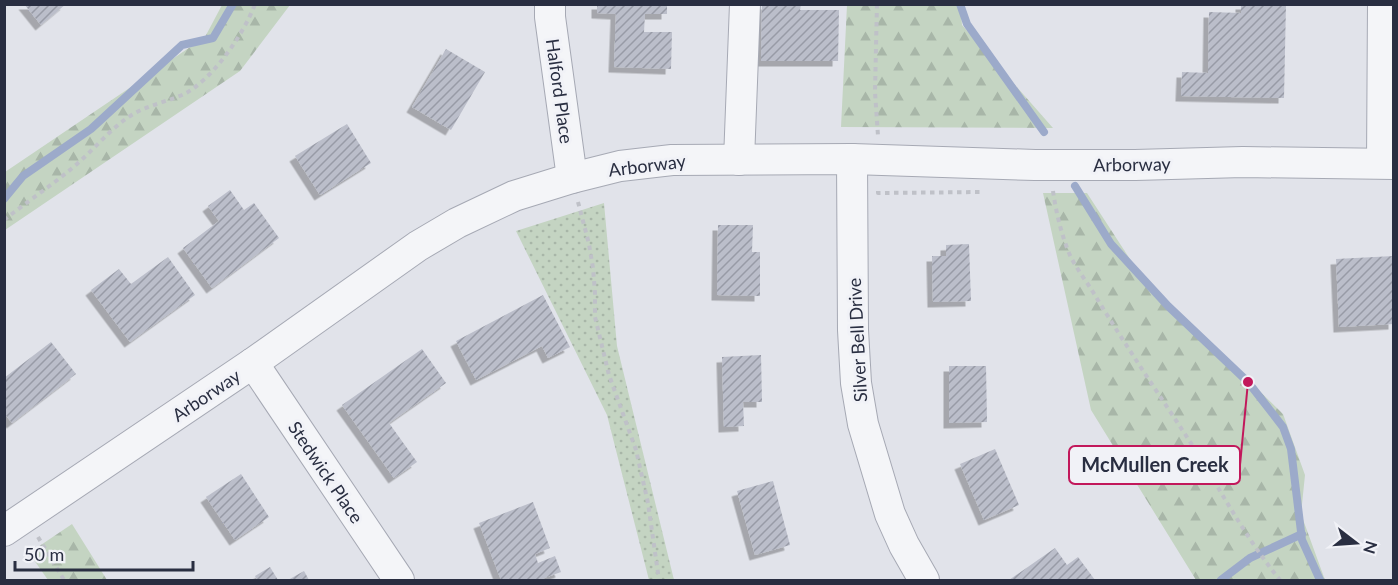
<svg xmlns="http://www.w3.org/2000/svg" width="1398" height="585" font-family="Lato,sans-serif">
  <defs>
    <pattern id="grass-dots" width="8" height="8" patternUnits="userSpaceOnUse" patternTransform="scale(1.5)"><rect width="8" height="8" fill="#c4d4c2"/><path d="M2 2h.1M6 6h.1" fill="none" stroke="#a8b6a8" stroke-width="1.8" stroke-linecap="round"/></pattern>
    <pattern id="forest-firs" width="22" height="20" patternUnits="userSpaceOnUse" patternTransform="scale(1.5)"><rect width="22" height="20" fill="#c4d4c2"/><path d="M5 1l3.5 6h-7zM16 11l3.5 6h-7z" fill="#a8b6a8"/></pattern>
    <pattern id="building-hatch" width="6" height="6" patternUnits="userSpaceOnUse" patternTransform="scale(1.5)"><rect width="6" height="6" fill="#bbbeca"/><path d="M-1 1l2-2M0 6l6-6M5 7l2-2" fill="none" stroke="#989ba6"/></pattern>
    <filter id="shadow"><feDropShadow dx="-5.5" dy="5.5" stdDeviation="0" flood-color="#0004"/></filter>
  </defs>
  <rect width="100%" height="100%" fill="#e1e3ea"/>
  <path fill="url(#grass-dots)" d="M604 203 617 346 674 580H649L607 415 516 231Z"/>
  <g fill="url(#forest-firs)">
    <path d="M960 4 962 25 1053 128 841 127 847 5Z"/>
    <path d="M222 5H290L240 71 5 230V172L205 37Z"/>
    <path d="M1043 193H1087L1139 273 1283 414 1305 475 1301 514 1325 580H1196L1091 410Z"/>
    <path d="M72 524 107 580H48L29 553Z"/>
  </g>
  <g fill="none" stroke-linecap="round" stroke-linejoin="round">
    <g stroke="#9caaca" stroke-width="8">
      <path d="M960 4 967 24 1044 132"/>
      <path d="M1075 186 1111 244 1168 306 1248 382 1283 427 1291 449 1302 540 1320 580"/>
      <path d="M4 199 23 176 91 129 182 45 213 38 233 4"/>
      <path d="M1221 580 1250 558 1302 534"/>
    </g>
  </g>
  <g fill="url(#building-hatch)" filter="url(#shadow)">
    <path d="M24 4H66L41 25Z"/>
    <path d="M597 4H667V14H645L644 32H672L671 69 614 67 616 14 597 13Z"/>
    <path d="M762 4H801L800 10H839L838 61H761Z"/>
    <path d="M1241 4H1286L1284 98 1181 96 1182 72 1208 73 1209 12 1241 13Z"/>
    <path d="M446 49 485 72 451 130 412 107Z"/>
    <path d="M347 124 371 163 320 195 295 156Z"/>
    <path d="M230 190 244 210 254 203 279 238 212 288 183 248 219 221 208 206Z"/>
    <path d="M718 225H753L752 252H760V296L717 295Z"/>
    <path d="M969 244 971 301 933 302 932 256H946V245Z"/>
    <path d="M1394 256V324L1339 327 1336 259Z"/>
    <path d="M168 257 195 295 130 342 91 290 119 269 131 284Z"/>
    <path d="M543 295 570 347 548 358 542 346 476 380 456 341Z"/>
    <path d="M51 342 76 374 12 423 4 413V378Z"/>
    <path d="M422 349 446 383 389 423 417 462 394 478 342 405Z"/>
    <path d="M761 355 762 402H743L744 426 724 427 722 357Z"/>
    <path d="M949 366H986L987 422 949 423Z"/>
    <path d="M995 449 1019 505 984 520 960 464Z"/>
    <path d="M241 474 269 517 235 540 206 497Z"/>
    <path d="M773 481 790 545 755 555 737 491Z"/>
    <path d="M533 502 550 548 535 554 538 563 555 556 561 572 539 580H501L479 523Z"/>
    <path d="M1055 548 1067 565 1078 557 1095 580H1009Z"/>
    <path d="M270 567 278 580H257L255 576Z"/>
    <path d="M304 571 309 580H288Z"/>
  </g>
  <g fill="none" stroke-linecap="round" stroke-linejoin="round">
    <defs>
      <g id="minor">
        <path d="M550 4V17L572 178"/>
        <path d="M852 159 853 330 856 383 863 424 890 514 904 545 924 580"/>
        <path d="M739 160 745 4"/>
        <path d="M1382 163 1383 4"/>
        <path d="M253 363 399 580"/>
        <path d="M4 531 253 363 418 246 457 223 514 196 572 178 620 166 672 160 852 159 1035 165H1135L1243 162 1394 164"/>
      </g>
    </defs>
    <use href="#minor" stroke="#a6a9b4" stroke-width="32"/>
    <g stroke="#bfc1c8" stroke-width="4" stroke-dasharray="4.5 4.5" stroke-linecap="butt">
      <path d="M877 4 875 92 878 136"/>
      <path d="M878 191V193L983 192"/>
      <path d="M1053 191C1056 212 1061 233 1069 253 1075 267 1085 279 1093 292 1122 340 1154 387 1185 434 1217 483 1243 535 1280 580"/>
      <path d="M578 202 589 244 593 268 595 293V317L609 375 636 450 648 503 659 580"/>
      <path d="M4 220C28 201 54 184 77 164 94 149 109 131 127 118 144 106 163 103 182 95 211 82 244 34 255 4"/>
      <path d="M38 537 64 580"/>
    </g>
    <use href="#minor" stroke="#f4f5f8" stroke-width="30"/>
  </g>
  <g text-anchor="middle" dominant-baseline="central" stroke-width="6" stroke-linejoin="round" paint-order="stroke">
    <g font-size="18" fill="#292e41" stroke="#f1f2f7">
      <text transform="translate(560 91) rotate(82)">Halford Place</text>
      <text transform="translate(1132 164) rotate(-1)">Arborway</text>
      <text transform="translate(647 165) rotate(-7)">Arborway</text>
      <text transform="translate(857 340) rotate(-93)">Silver Bell Drive</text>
      <text transform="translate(206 395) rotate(-34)">Arborway</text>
      <text transform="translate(326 472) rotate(56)">Stedwick Place</text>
    </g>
  </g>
  <path fill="none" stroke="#c2185b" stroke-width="2" d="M1248 382L1240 465"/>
  <circle fill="#c2185b" stroke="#f1f2f7" stroke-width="2" cx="1248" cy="382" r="6"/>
  <rect fill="#f1f2f7" stroke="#c2185b" stroke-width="2" x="1069" y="446" width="171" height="38" rx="6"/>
  <g font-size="20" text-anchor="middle" font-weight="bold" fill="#292e41">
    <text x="1155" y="472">McMullen Creek</text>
  </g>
  <rect width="1398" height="585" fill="none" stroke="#292e41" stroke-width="12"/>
  <g transform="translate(1356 543) rotate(107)" stroke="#f1f2f7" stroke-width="4.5" paint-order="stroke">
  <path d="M0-4.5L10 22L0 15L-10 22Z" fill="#292e41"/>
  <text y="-9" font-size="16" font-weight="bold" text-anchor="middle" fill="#292e41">N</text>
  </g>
  <path d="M15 561v9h178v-9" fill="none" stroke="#292e41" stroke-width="3"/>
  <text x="24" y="561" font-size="18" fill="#292e41" stroke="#f1f2f7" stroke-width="4.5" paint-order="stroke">50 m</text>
</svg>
